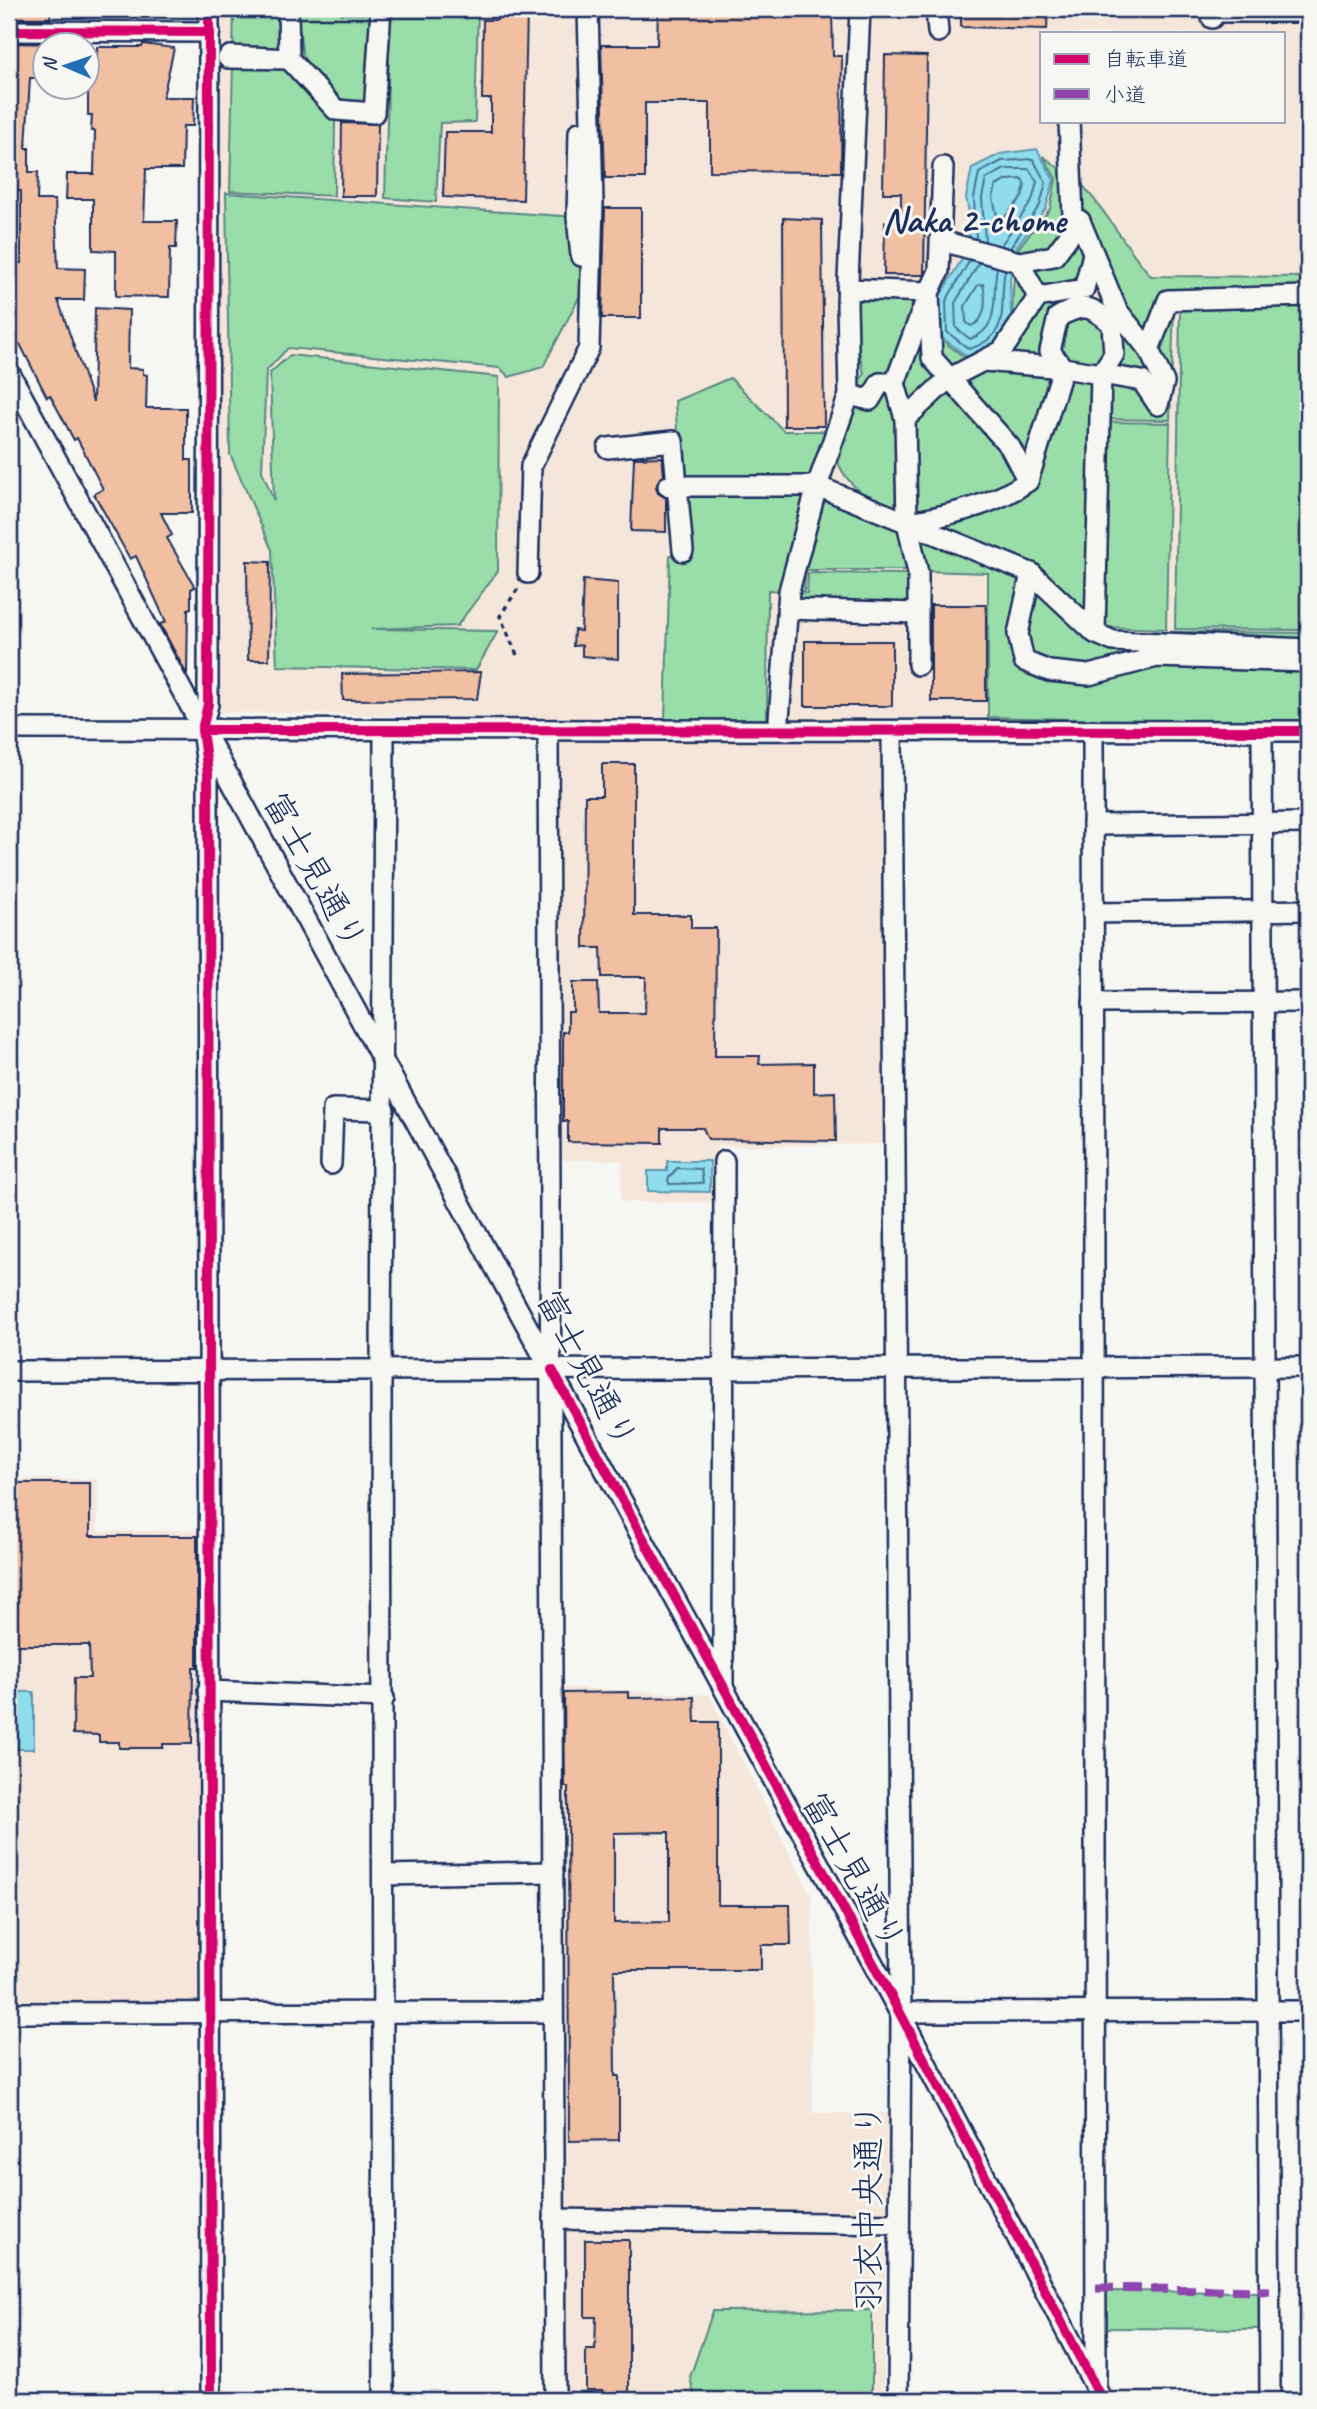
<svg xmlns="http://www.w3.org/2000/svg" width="1317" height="2409" font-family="Caveat,'Klee One',sans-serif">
  <rect width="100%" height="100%" fill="#f6f6f2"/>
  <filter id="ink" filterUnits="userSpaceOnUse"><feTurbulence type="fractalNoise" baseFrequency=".0143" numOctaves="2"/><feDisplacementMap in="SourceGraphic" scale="14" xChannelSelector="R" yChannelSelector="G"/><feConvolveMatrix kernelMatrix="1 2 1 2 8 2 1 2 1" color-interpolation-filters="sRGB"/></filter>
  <g filter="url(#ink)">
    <g fill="#f4e6da" fill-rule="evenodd">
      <path d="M219 9H1308V725L988 717 665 720 211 712ZM1042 33H1284V121H1042Z"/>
      <path d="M887 741 889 1144 717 1146 718 1202H621L622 1160H554L553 742Z"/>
      <path d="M9 1479H97L98 1532 201 1530 203 2003 9 2004Z"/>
      <path d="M557 1687 709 1695 812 1898 813 2113H888V2215H557Z"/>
      <path d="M572 2229 875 2233 886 2245 884 2400H564L565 2233Z"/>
    </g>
    <g fill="#99dda9" stroke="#5a8684" stroke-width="2">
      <path d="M234 9H280L281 51 233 52Z"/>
      <path d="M297 9H341V14H375L366 104 334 98 303 60Z"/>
      <path d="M390 9H478L475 122 440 123 436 202 385 198Z"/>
      <path d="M233 62 294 67 335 122 334 196 230 191Z"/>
      <path d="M1043 156 1069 176 1065 218 1060 221 1064 224 1073 219 1052 254 1017 258 1019 247 1050 209 1056 179Z"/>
      <path d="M1076 178C1105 208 1123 244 1151 276L1308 277V292L1167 296 1148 344C1109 294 1086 241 1076 178Z"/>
      <path d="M226 193 577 217 584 288 543 367 509 377 500 368 288 348 266 371 262 471 274 501 270 373 290 355 499 377 498 571 457 626 371 629 498 631 476 670 277 666 272 550 230 454Z"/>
      <path d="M1080 226 1090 254 1082 286 1039 294 1023 261 1054 258Z"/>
      <path d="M1016 264 1034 297 1001 349 948 376 935 358 938 337 967 359C1028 334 1006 317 1016 264Z"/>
      <path d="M849 291 926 293 893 381 869 398 851 394 864 374 848 302Z"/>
      <path d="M1083 291 1089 305 1056 317 1057 365 992 359 1040 300Z"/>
      <path d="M927 299 946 379 906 416 896 383Z"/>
      <path d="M1308 305V630L1175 629 1180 308Z"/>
      <path d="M1174 308 1170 420 1103 419 1104 377 1141 384 1155 407 1152 350Z"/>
      <path d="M1077 311 1109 325 1111 353 1100 371 1063 365 1053 351 1062 318Z"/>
      <path d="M1118 315 1162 383 1106 373Z"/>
      <path d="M984 364 1059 370 1028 475 952 380Z"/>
      <path d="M1064 371 1099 377 1092 627 1034 571 915 524 1015 493Z"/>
      <path d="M730 378 784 431H833L815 484H681L675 401Z"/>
      <path d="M948 383 1024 479 910 520 908 420Z"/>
      <path d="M893 385 904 519C874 502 832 482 835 440 836 427 846 410 850 398Z"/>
      <path d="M1104 422 1170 423 1166 629 1101 627Z"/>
      <path d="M682 489 812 490 784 591 768 590 767 719 665 720 670 555H691Z"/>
      <path d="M819 490 902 524 912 570H806L804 591H792Z"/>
      <path d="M916 532 1021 573 1013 638 1047 676 1158 660 1308 667V725L988 717V573L923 571Z"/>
      <path d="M808 573 912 574V609L791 607 792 594 807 593Z"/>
      <path d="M1034 582 1083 631 1308 653 1089 669 1029 657 1023 633Z"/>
      <path d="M1101 631 1308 633V645Z"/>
      <path d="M1102 2291 1265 2292V2329L1102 2328Z"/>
      <path d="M872 2310V2400H695L690 2377 713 2311Z"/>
    </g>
    <g fill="#8edcec" stroke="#6097b3" stroke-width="2">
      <path d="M1037 149 1054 180 1046 208 1017 246 1010 279 1011 319 995 345 968 357 940 336 938 299 968 249 970 218 966 197 972 168 1000 154Z"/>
      <path d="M667 1161H710V1192L648 1191V1171H667Z"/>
      <rect x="14" y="1692" width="20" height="57"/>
    </g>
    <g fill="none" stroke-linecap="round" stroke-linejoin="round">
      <g stroke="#497497" stroke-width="2">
        <path d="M1007 180 1022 179 1025 185 1022 197 999 224 993 198 996 186Z"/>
        <path d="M976 238 974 198 979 173 1002 161 1033 159 1046 183 1040 205 1010 248"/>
        <path d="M985 241 982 198 986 179 1005 169H1029L1037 182 1032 201 1001 245"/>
        <path d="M970 260 946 301 947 332 969 349C1014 335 998 305 1005 270"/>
        <path d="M979 263 955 303 956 328 970 339C1003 328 991 294 997 268"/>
        <path d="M983 284C986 298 987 321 971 326L966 322 965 306 978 285Z"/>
        <path d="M677 1168 701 1169 703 1183 669 1184 668 1179Z"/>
      </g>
    </g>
    <g fill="#f1bfa1" stroke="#1b2f5e" stroke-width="2" fill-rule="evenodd">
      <path d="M9 9H51L50 19H9Z"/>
      <path d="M497 9H527L523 200 443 197 445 132H491V99H482L483 20H497Z"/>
      <path d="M658 9H832L833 56H842L841 172 710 171V103H645V178H605L601 45H657Z"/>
      <path d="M961 9H1048L1047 29 961 27Z"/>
      <path d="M9 43 62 44 46 46V78H30L26 148H29V172H38L37 200H55L58 268 85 269 84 300H58L93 402 95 308 129 310 128 368 143 369V374L147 375 146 408H186V460H192V513H161L172 535 167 538 195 587 191 589V608L188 609 187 675 160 624 166 622 136 556 130 559 94 494 103 489 77 438 74 440 50 395 47 397 20 344 14 346 9 335V263H21V191H9Z"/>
      <path d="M143 44 174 48 163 97H194L193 126H183L182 169H146L144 221H177L176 248H170L169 297 116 296V251L93 250V199H66L67 174H94L95 131H91L92 115H88V58L97 57V47H142Z"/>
      <path d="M885 55 927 56 924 275H884L885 222H901V193H883Z"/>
      <path d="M342 123 378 124 377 196H341Z"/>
      <path d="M605 208H641V318H602Z"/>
      <path d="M783 218 822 220 824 426H784Z"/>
      <path d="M662 457 664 475 656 487 658 493 666 498V532L631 531 634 458Z"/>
      <path d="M247 561 270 562 269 660H248Z"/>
      <path d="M583 580 618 583V659L582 656V645L573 646 574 630 581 631Z"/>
      <rect x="931" y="605" width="55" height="96"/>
      <rect x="805" y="641" width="87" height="65"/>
      <path d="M481 672 477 699 343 700 342 674Z"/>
      <path d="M602 764H634V915H691V928H716L715 1056H760L759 1064 814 1063V1093L835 1092 836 1141 708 1139 703 1128H662V1143L568 1142V1121H563V1032H568V1012H573V982H598L599 1013H645L646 977H602L601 948H584L585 796H602Z"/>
      <path d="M9 1483H90V1536H197V1667H193L192 1744H163V1748H119V1742H99V1735L73 1734 74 1678H90L89 1645H9Z"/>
      <path d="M628 1692V1698L694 1697 695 1722H718V1905H790L791 1945H761V1970H614L615 2076H619V2140L569 2141 568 1787H565L564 1693ZM669 1832V1922L614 1923V1833Z"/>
      <path d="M585 2240H629V2400H602V2390H586V2349H595L596 2317H585Z"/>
    </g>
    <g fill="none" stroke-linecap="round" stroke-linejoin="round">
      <defs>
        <g id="minor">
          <path d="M209 9 208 704 202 730 208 773 211 2400"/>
          <path d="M288 9 289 59 336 110 374 113 381 9"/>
          <path d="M936 9 938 32"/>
          <path d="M1212 18 1213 12H1308"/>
          <path d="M9 31 210 32"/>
          <path d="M230 56 289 59 228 58Z"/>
          <path d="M1069 121 1073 216 1080 221 1117 310 1149 350 1164 382 1158 405 1142 381 1101 374 1095 633"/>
          <path d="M579 132 577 217 581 256"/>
          <path d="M942 241 1019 262 1054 256 1080 221"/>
          <path d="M1019 262 1038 297 1084 289 1093 254"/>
          <path d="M847 289 929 292 895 383"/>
          <path d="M1112 324C1090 305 1084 303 1058 317L1050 351 1063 368 1101 374 1114 354 1112 324 1117 310"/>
          <path d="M1149 350 1168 300 1308 296"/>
          <path d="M984 361 1063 368 1028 481"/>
          <path d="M9 372 901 2015 1102 2400"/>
          <path d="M849 395 870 400 880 383H895L905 419"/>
          <path d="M608 448 673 441 683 551"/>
          <path d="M668 486H817L1031 573 1095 633 1113 641 1308 649"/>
          <path d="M908 522C948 516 995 505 1028 481L1010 447 932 358 929 293 939 271 943 167"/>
          <path d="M528 573 531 466 589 348 593 203 588 9"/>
          <path d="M1031 573 1018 634 1024 661 1049 671 1089 675 1157 657 1307 662"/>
          <path d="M787 609 917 613"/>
          <path d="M918 665V573L907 522 905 419 948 379 1002 351 1038 297"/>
          <path d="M779 719 789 591 817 486 849 395 847 303 860 9"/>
          <path d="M9 729 1308 731"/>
          <path d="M548 730 555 2400"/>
          <path d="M1093 730 1096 2385"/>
          <path d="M892 731 901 2015 898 2400"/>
          <path d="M1262 731 1270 2400"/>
          <path d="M1093 825 1308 823"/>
          <path d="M1093 913 1308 910"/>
          <path d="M1093 1003 1308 1002"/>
          <path d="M331 1164 333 1109 384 1110"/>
          <path d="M9 1371 1308 1367"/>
          <path d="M723 1685 724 1161"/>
          <path d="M208 1691 384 1698"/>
          <path d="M384 1875 553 1872"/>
          <path d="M9 2013 553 2012"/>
          <path d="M901 2015 918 2012 1308 2011"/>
          <path d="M554 2219 899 2224"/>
          <path d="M384 2400 381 1370 384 730"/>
        </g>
      </defs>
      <use href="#minor" stroke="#1b2f5e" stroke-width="24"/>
      <path stroke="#1b2f5e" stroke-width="3.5" stroke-dasharray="5 5" stroke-linecap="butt" d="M517 655 500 616 519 587"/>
      <use href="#minor" stroke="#f6f6f2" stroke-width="19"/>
      <path stroke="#8e44ad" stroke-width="9" stroke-dasharray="18 9" stroke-linecap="butt" d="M1096 2288 1270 2291"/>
      <defs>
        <g id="cycleway">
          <path d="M209 9 208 704 202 730 208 773 211 2400"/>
          <path d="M9 31 210 32"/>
          <path d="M202 730 1308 731"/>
          <path d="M552 1370 901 2015 1102 2400"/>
        </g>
      </defs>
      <use href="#cycleway" stroke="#f6f6f2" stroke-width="15"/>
      <use href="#cycleway" stroke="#d6006c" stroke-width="10"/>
    </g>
  </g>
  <g text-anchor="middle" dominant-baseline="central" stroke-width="6" stroke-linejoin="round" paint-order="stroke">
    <g font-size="35" fill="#1b2f5e" stroke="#f6f6f2">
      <text transform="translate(315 871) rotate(61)">富士見通り</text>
      <text transform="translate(587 1369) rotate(62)">富士見通り</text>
      <text transform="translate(854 1871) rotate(61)">富士見通り</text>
      <text transform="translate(868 2207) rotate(-90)">羽衣中央通り</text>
    </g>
    <g font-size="37" font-weight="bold" fill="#1b2f5e" stroke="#f6f6f2">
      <text x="974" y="219">Naka 2-chome</text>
    </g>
  </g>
  <rect width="1317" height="2409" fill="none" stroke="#f6f6f2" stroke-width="35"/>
  <rect x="18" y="18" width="1282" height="2374" fill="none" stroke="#1b2f5e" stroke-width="2.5" filter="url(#ink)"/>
  <rect x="1040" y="32" width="245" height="91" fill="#f6f6f2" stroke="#9ea6b7" stroke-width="2"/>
  <rect x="1054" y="54" width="35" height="10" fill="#d6006c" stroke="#9ea6b7" stroke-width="2"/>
  <text x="1104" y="66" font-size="21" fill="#1b2f5e">自転車道</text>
  <rect x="1054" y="89" width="35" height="10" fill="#8e44ad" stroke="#9ea6b7" stroke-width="2"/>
  <text x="1104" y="102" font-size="21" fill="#1b2f5e">小道</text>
  <g transform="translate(66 66) rotate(272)"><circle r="33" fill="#f6f6f2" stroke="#9ea6b7" stroke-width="2"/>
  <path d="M0-5L12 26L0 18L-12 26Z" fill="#1f6fb2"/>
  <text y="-10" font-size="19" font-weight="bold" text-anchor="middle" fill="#1b2f5e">N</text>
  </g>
</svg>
